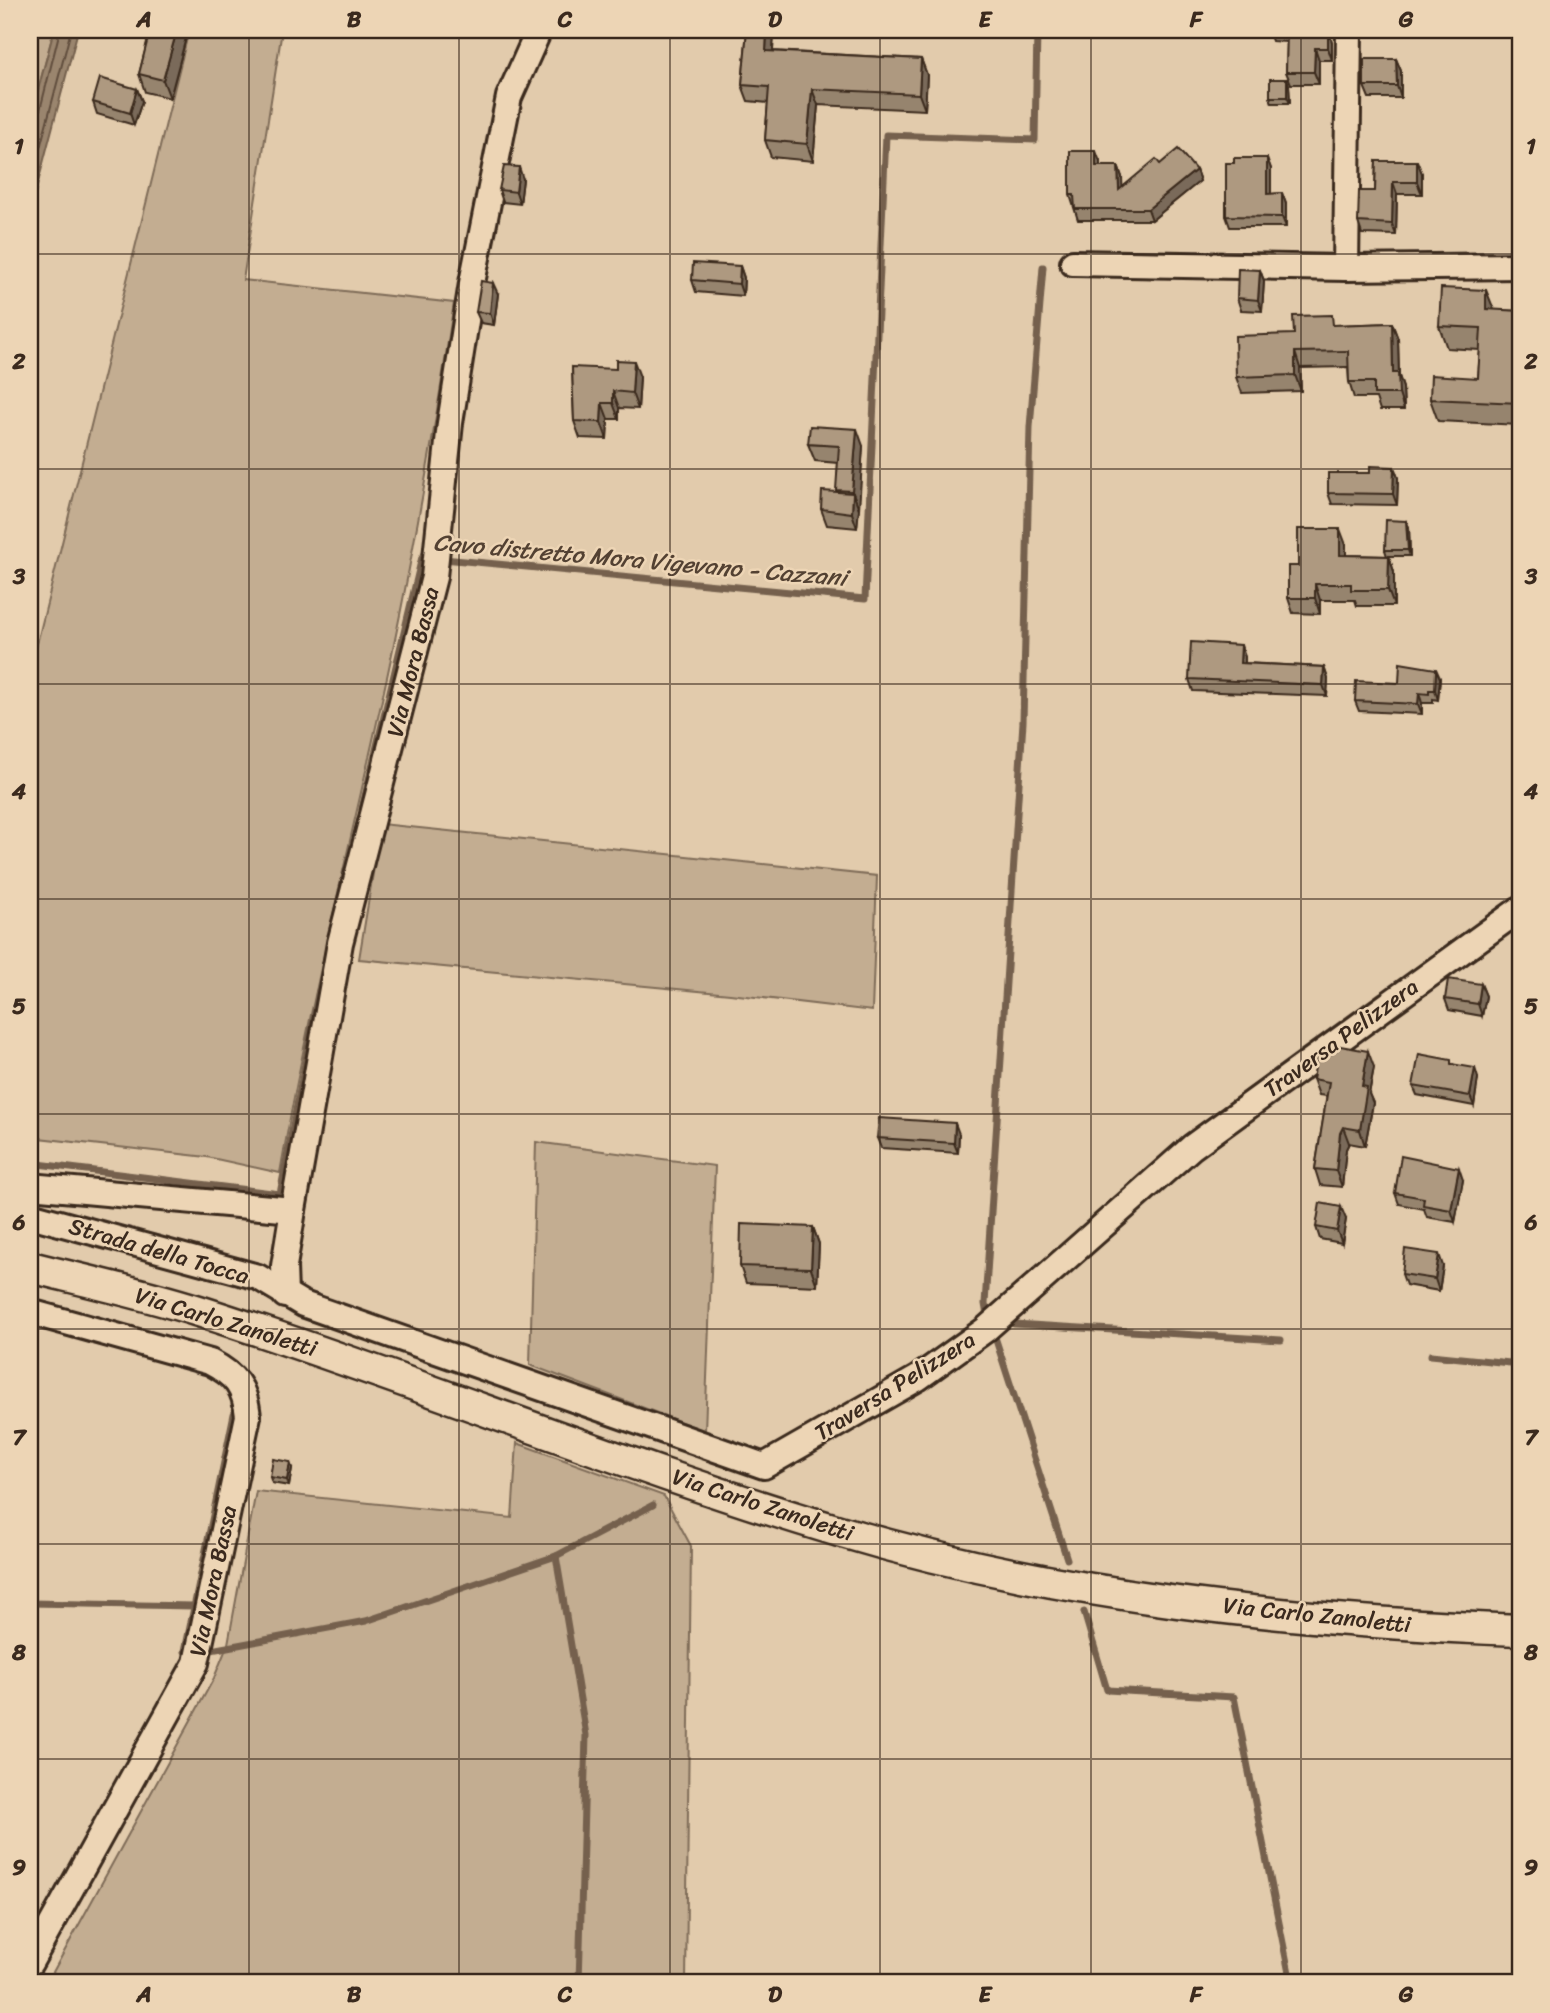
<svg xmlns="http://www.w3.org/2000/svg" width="1550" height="2013" font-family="Sriracha,sans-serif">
  <rect width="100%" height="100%" fill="#e2cbac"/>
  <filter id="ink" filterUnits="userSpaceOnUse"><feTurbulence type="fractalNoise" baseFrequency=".0143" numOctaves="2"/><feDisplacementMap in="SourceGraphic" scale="14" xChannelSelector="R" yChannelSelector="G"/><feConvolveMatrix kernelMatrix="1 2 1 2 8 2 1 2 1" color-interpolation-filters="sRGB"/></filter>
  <g filter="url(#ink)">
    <g fill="#c3ad91" stroke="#7f6c58" stroke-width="2">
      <path d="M30 30H54L30 120Z"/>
      <path d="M189 30H282L243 280 454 303C435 428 414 553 387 677 351 842 309 1006 280 1173L207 1157 30 1137V672Z"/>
      <path d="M381 824 877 876 872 1011 730 994 359 959Z"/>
      <path d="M536 1142 715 1166 705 1431 530 1365Z"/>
      <path d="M517 1443 664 1496 691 1546 686 1983H47L214 1678 228 1644 256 1491 512 1518Z"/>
    </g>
    <path fill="#9a856e" stroke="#74614e" stroke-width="2" d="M54 30H78L30 213V120Z"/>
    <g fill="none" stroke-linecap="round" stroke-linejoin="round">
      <g stroke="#614e3e" stroke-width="2">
        <path d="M30 116 40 110 60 30"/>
        <path d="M30 186 71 30"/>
      </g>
      <g stroke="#74614e" stroke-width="7">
        <path d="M362 809 422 557 865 599 886 135 1035 140 1037 30"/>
        <path d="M1196 1130 1381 995"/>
        <path d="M30 1163 280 1194 319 991"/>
        <path d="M1010 1320 1014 1324 1281 1340"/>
        <path d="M988 1321 985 1304 1023 722 1030 427 1043 267"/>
        <path d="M994 1334 1067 1559"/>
        <path d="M1431 1355 1520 1364"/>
        <path d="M234 1414 185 1651 211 1650 366 1621 556 1556 653 1505"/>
        <path d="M556 1556 586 1735 579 1983"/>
        <path d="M30 1603 194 1606"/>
        <path d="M1084 1612 1107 1690 1234 1697 1291 1983"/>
      </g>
      <defs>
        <g id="minor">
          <path d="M1073 263 1346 268 1520 266"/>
          <path d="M1346 268 1349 30"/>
          <path d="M30 1186 293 1210"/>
          <path d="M30 1215 258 1277 303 1304 764 1466 918 1378 985 1330 1192 1147 1520 909"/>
          <path d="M285 1295 284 1266 293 1210 340 943 434 577 450 423 472 283 509 97 539 30"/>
          <path d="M30 1312 210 1362C235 1375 245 1387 248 1416L196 1663 30 1963"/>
        </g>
        <path id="major" d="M30 1267C87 1281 146 1294 202 1312 416 1380 624 1467 839 1531 1059 1597 1292 1621 1520 1630"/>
      </defs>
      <use href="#minor" stroke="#3b2a1e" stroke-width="30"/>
      <use href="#major" stroke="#3b2a1e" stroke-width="35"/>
      <use href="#minor" stroke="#edd5b5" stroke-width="24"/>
      <use href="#major" stroke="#edd5b5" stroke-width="30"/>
    </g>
    <g fill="#96846e" stroke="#3b2a1e" stroke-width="2">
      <path d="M141 30H188L170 98 145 92 139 74 150 32Z"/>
      <path d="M747 30H774L773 51 921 59 927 75 925 110 818 105 813 161 771 157 765 140 768 103 748 101 742 85Z"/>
      <path d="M1268 30H1328L1332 42V60H1319V84H1291L1286 72 1287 42 1272 41Z"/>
      <path d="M1396 59 1401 71V98H1369L1364 86Z"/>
      <path d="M1287 79 1289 85 1290 103H1272L1270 97Z"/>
      <path d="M137 89 142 101 134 125 97 114 93 102Z"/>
      <path d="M1267 158 1271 169V194L1282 193 1286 204V227H1230L1226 216 1234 163Z"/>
      <path d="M1376 161 1422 173V194H1397L1396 235 1362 234 1358 222 1375 191Z"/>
      <path d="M1100 162V166H1118L1122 177V187L1160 164 1196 170 1200 181 1152 220H1078L1070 195Z"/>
      <path d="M523 179 520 204 503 202 499 190Z"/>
      <path d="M740 266 744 278 743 296 696 292 692 280Z"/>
      <path d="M1260 270 1264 281 1262 311 1241 310 1237 298Z"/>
      <path d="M498 294 494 325 481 323 476 312Z"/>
      <path d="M1494 310 1520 311V425L1438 421 1430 399 1478 378 1480 350 1447 348 1439 326Z"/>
      <path d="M1392 323 1398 339 1399 376 1403 388 1404 410H1380L1376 398H1354L1349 382 1348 367 1300 368 1301 391 1242 393 1236 377 1294 334 1336 325Z"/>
      <path d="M572 367 640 377 638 409 619 408V419H608L607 439 580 438 574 421Z"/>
      <path d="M808 444 863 446 857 528 827 525 821 509 837 492 838 463 815 461Z"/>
      <path d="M1394 467 1398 478 1397 505 1332 504 1328 493Z"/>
      <path d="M1406 521 1409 527 1410 556H1387L1385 550Z"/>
      <path d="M1346 545V555L1389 556 1394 572V606H1357L1355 600H1320V614L1293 613 1288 598 1298 566Z"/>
      <path d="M1245 657V663L1324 667 1328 679 1327 696 1193 691 1189 679Z"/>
      <path d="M1440 678 1438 700 1433 699V703H1422V714L1359 711 1355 701 1399 683Z"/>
      <path d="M1481 984 1486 996 1482 1016 1449 1010 1445 999Z"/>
      <path d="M1453 1064 1478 1078 1474 1106 1417 1095 1413 1086Z"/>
      <path d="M1374 1067 1369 1094 1373 1103 1365 1146 1349 1143 1346 1149 1342 1187 1320 1185 1315 1169 1327 1096 1319 1095 1313 1079Z"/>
      <path d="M959 1134 958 1153 881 1148 877 1138Z"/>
      <path d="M1463 1180 1455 1222 1427 1217 1424 1209 1399 1204 1395 1193Z"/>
      <path d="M1346 1219 1342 1243 1320 1239 1316 1227Z"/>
      <path d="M813 1227 819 1244 817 1286 746 1283 740 1266Z"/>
      <path d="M1443 1266 1439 1291 1406 1285 1402 1274Z"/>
      <path d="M292 1468 289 1486 272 1483 270 1477Z"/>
    </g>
    <g fill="#7a6b5a" stroke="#3b2a1e" stroke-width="2">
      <path d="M177 30H188L170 98 163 80Z"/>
      <path d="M767 30H774L772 67 766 51Z"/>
      <path d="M1328 30 1332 42V60L1328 48Z"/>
      <path d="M1315 48 1319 60V84L1314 72Z"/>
      <path d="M921 59 927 75 925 110 919 94Z"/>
      <path d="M1396 59 1401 71V98L1397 86Z"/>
      <path d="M1287 79 1289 85 1290 103 1287 97Z"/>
      <path d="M137 89 142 101 134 125 130 113Z"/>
      <path d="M812 89 818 105 813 161 807 144Z"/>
      <path d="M1096 151 1100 162V177L1096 166Z"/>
      <path d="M1267 158 1271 169V204L1267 194Z"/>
      <path d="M1417 161 1422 173V194L1417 182Z"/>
      <path d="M1118 166 1122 177 1123 201 1119 190Z"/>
      <path d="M519 167 523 179 520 204 516 192Z"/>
      <path d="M1196 170 1200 181 1152 220 1148 209Z"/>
      <path d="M1393 182 1397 194 1396 235 1392 224Z"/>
      <path d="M1282 193 1286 204V227L1282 217Z"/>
      <path d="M740 266 744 278 743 296 739 284Z"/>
      <path d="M1260 270 1264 281 1262 311 1258 300Z"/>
      <path d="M493 283 498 294 494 325 490 313Z"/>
      <path d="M1486 290 1495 312 1486 309Z"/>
      <path d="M1392 323 1398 339 1399 376 1403 388 1404 410 1399 394 1393 373Z"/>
      <path d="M1295 352 1300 368 1301 391 1295 375Z"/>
      <path d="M634 361 640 377 638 409 632 393Z"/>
      <path d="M613 391 619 408V419L613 403Z"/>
      <path d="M602 403 608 419 607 439 601 422Z"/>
      <path d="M857 429 863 446 859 509 852 491Z"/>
      <path d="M1394 467 1398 478 1397 505 1393 494Z"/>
      <path d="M853 493 859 509 857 528 852 513Z"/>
      <path d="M1406 521 1409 527 1410 556 1408 550Z"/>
      <path d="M1340 529 1346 545V571L1340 555Z"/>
      <path d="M1389 556 1394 572V606L1388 590Z"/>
      <path d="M1315 584 1320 600V614L1315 598Z"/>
      <path d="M1241 645 1245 657V674L1240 663Z"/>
      <path d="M1324 667 1328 679 1327 696 1323 685Z"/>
      <path d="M1436 669 1440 678 1438 700 1435 690Z"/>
      <path d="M1419 693 1422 703V714L1418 704Z"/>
      <path d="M1481 984 1486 996 1482 1016 1478 1004Z"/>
      <path d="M1368 1051 1374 1067 1369 1094 1373 1103 1365 1146 1360 1130 1362 1086Z"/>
      <path d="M1475 1068 1478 1078 1474 1106 1470 1096Z"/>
      <path d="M955 1123 959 1134 958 1153 954 1143Z"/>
      <path d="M1343 1127 1349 1143 1346 1149 1342 1187 1336 1171 1340 1133Z"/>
      <path d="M1459 1168 1463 1180 1455 1222 1451 1210Z"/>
      <path d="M1341 1207 1346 1219 1342 1243 1337 1231Z"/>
      <path d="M813 1227 819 1244 817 1286 811 1268Z"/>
      <path d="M1439 1254 1443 1266 1439 1291 1435 1279Z"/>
      <path d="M290 1462 292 1468 289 1486 287 1480Z"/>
    </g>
    <g fill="#ae9980" stroke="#3b2a1e" stroke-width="2">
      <path d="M150 30H177L163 80 139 74Z"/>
      <path d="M747 30H767L766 51 921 59 919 94 812 89 807 144 765 140 769 87 742 85Z"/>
      <path d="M1279 30H1328V48H1315L1314 72H1286L1287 30Z"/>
      <path d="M1364 59H1396L1397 86H1364Z"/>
      <path d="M100 78 137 89 130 113 93 102Z"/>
      <rect x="1270" y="79" width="17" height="18"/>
      <path d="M1178 149 1196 170 1148 209H1075L1074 195H1070V151H1096V166H1118L1119 190 1156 159 1160 164Z"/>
      <path d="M1234 158H1267V194L1282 193V217L1226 216V163H1234Z"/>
      <path d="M1376 161H1417V182H1393L1392 224 1358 222 1359 191H1375Z"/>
      <path d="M504 166 519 167 516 192 499 190Z"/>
      <path d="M693 263 740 266 739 284 692 280Z"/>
      <path d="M1238 269 1260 270 1258 300 1237 298Z"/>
      <path d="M481 281 493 283 490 313 476 312Z"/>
      <path d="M1441 288 1486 290V309L1520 311V403L1430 399 1431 375 1478 378 1481 328 1439 326Z"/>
      <path d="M1332 315 1333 325 1392 323 1393 373H1398L1399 394H1374V382H1349L1348 351 1295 352V375L1236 377 1235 336 1294 334 1293 316Z"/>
      <path d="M616 360 634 361 632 393 613 391V403H602L601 422 574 421 572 367 616 369Z"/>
      <path d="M810 426 857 429 852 491 836 490 839 446 808 444Z"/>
      <path d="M1370 466 1394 467 1393 494 1328 493V473H1370Z"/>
      <path d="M822 491 853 493 852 513 821 509Z"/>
      <path d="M1386 520 1406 521 1408 550H1385Z"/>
      <path d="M1298 529H1340V555L1389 556 1388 590H1351V584H1315V598H1288V566H1298Z"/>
      <path d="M1191 642 1241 645 1240 663 1324 667 1323 685 1189 679Z"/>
      <path d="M1400 663 1436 669 1435 690H1429V694L1419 693 1418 704 1355 701 1356 681 1399 683Z"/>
      <path d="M1448 979 1481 984 1478 1004 1445 999Z"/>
      <path d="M1335 1045 1368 1051 1362 1086 1367 1087 1360 1130 1343 1127 1340 1133 1336 1171 1315 1169 1329 1082 1313 1079 1317 1055 1326 1048 1334 1049Z"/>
      <path d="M1419 1054 1451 1060V1064L1475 1068 1470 1096 1413 1086Z"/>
      <path d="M879 1118 955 1123 954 1143 877 1138Z"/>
      <path d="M1401 1156 1459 1168 1451 1210 1423 1205 1424 1198 1395 1193Z"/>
      <path d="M1320 1203 1341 1207 1337 1231 1316 1227Z"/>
      <path d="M741 1224 813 1227 811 1268 740 1266Z"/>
      <path d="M1405 1249 1439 1254 1435 1279 1402 1274Z"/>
      <path d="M273 1459 290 1462 287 1480 270 1477Z"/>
    </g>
  </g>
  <path fill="none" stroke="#3b2a1e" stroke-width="2" stroke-opacity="0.55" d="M249 30V1983M459 30V1983M670 30V1983M880 30V1983M1091 30V1983M1301 30V1983M30 254H1520M30 469H1520M30 684H1520M30 899H1520M30 1114H1520M30 1329H1520M30 1544H1520M30 1759H1520"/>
  <g text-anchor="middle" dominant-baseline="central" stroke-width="5" stroke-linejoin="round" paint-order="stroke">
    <g font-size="23" fill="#3b2a1e" stroke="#edd5b5">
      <text transform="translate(413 662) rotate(-76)">Via Mora Bassa</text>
      <text transform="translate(1341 1038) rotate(-36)">Traversa Pelizzera</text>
      <text transform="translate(159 1251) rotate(16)">Strada della Tocca</text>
      <text transform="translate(226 1322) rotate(17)">Via Carlo Zanoletti</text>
      <text transform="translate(895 1386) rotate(-32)">Traversa Pelizzera</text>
      <text transform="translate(763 1505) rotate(18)">Via Carlo Zanoletti</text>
      <text transform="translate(213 1581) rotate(-78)">Via Mora Bassa</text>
      <text transform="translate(1317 1615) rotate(6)">Via Carlo Zanoletti</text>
    </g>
    <g font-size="24" font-style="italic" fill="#534132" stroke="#edd5b5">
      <text transform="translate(640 560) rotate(5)">Cavo distretto Mora Vigevano - Cazzani</text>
    </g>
  </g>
  <rect width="1550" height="2013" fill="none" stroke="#edd5b5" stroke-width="77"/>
  <rect x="38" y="38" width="1474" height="1936" fill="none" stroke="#3b2a1e" stroke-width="2.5"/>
  <g font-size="23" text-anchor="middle" font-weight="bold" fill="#3b2a1e">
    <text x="144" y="27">A</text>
    <text x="354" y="27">B</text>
    <text x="565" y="27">C</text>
    <text x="775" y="27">D</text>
    <text x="985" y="27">E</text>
    <text x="1196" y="27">F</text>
    <text x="1406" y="27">G</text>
    <text x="19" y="154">1</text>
    <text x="1531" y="154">1</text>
    <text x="19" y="369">2</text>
    <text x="1531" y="369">2</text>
    <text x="19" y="584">3</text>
    <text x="1531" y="584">3</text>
    <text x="19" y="799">4</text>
    <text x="1531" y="799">4</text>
    <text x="19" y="1014">5</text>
    <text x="1531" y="1014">5</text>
    <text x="19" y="1230">6</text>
    <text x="1531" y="1230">6</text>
    <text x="19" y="1445">7</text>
    <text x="1531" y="1445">7</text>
    <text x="19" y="1660">8</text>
    <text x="1531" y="1660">8</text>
    <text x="19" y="1875">9</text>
    <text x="1531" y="1875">9</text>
    <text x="144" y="2002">A</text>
    <text x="354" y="2002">B</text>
    <text x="565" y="2002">C</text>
    <text x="775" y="2002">D</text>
    <text x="985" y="2002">E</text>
    <text x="1196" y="2002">F</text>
    <text x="1406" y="2002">G</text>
  </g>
</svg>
